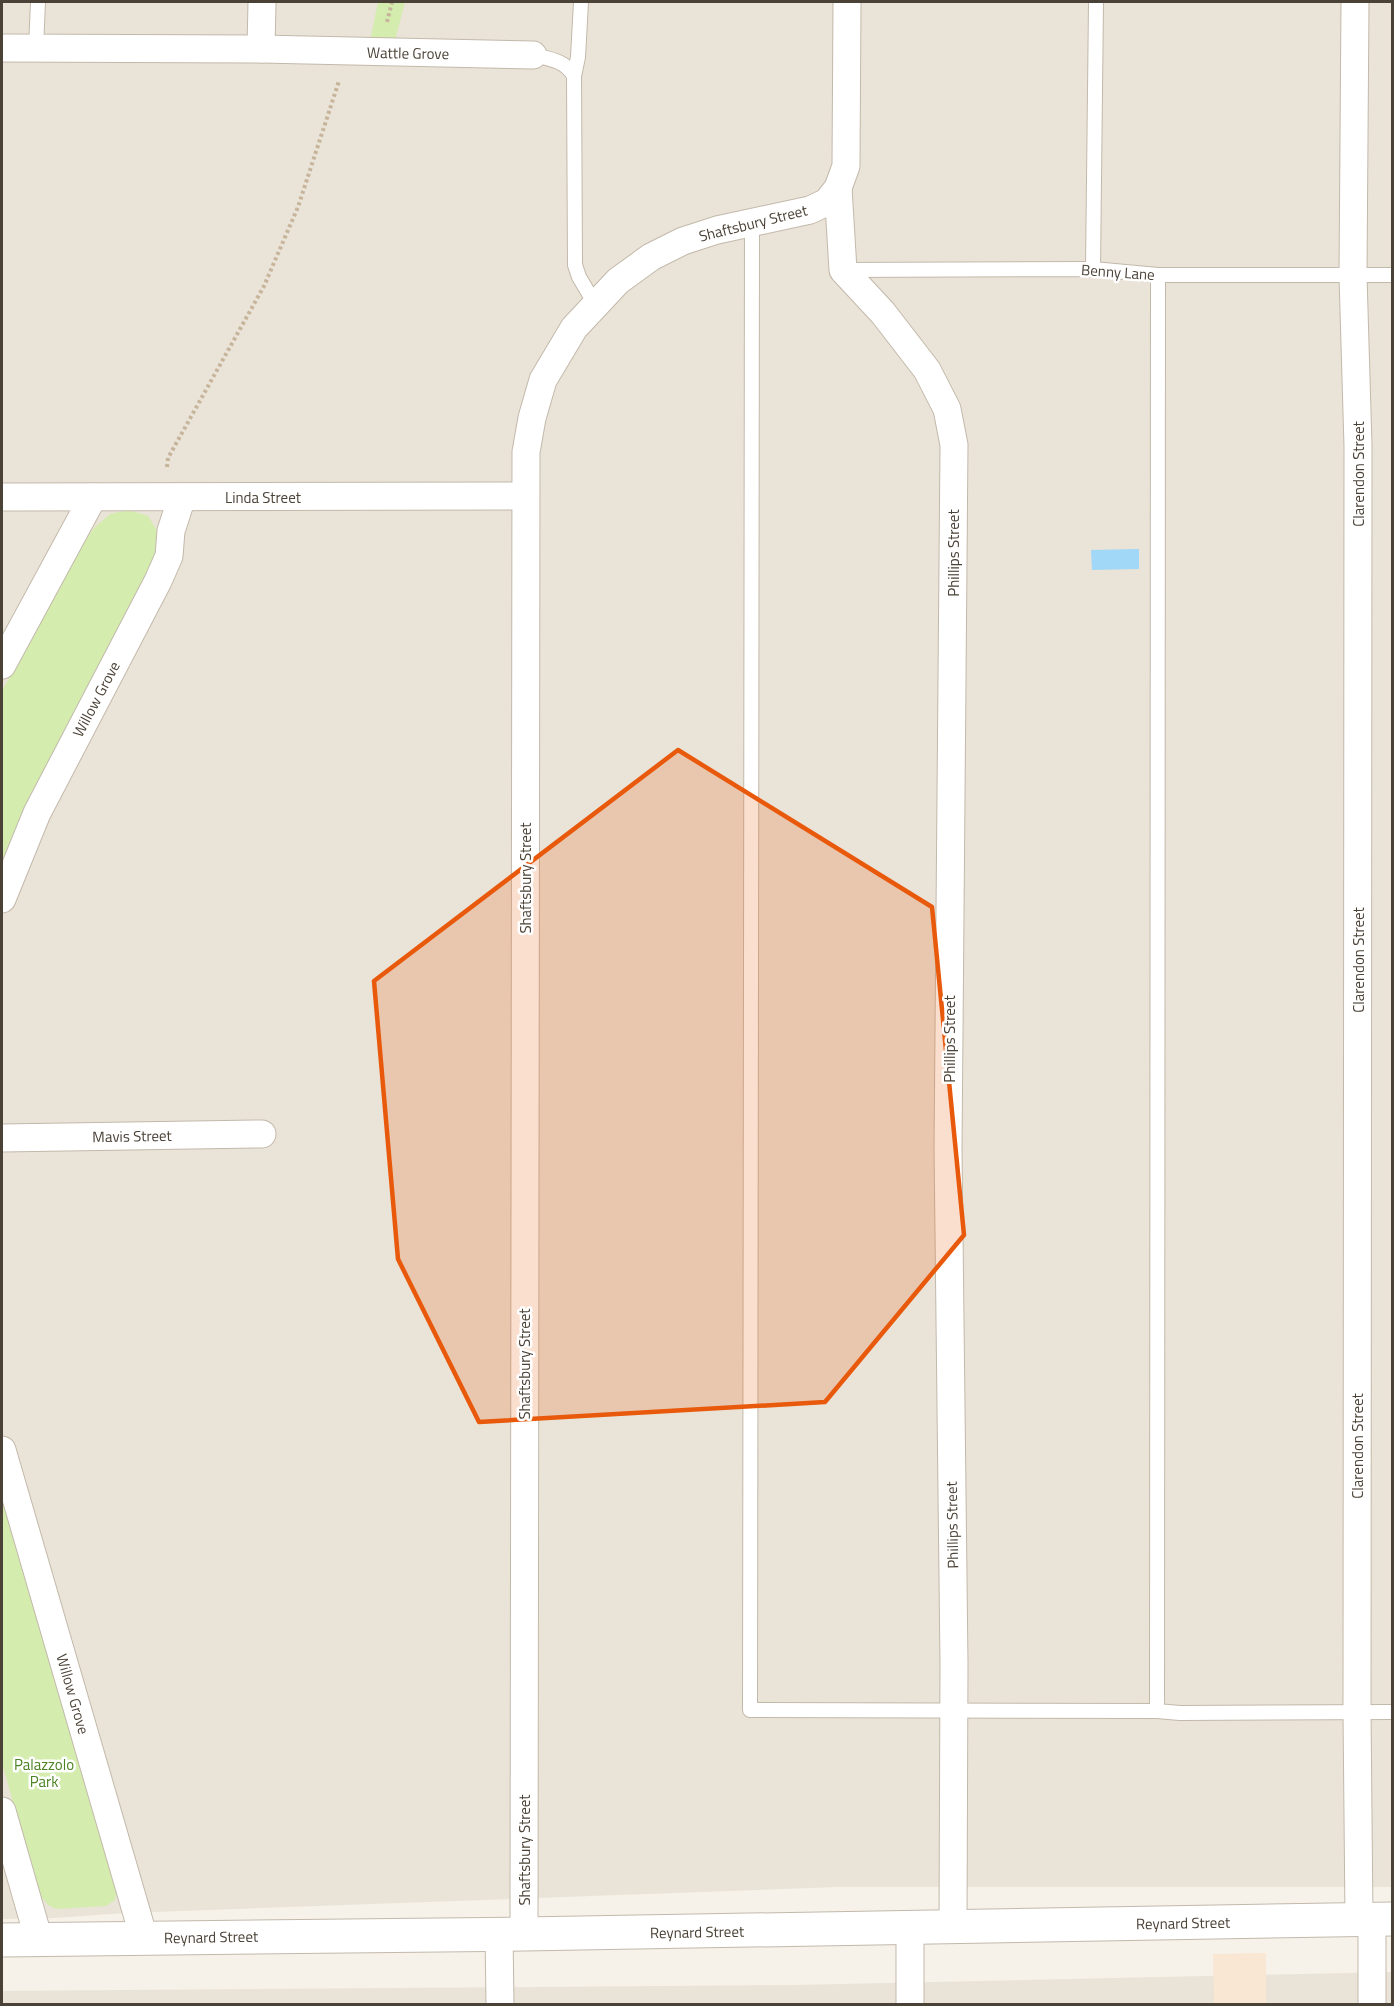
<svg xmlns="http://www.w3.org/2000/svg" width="1394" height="2006" font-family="'Titillium Web',sans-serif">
  <rect width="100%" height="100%" fill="#f6f1e9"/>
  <g fill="#eae3d7">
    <path d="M2 2H1392V1887H836L126 1913 53 1918 2 1919Z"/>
    <path d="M1392 1972V2004H2V1991L794 1985Z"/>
  </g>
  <path fill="#f9e7d3" d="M1266 1953V2004H1214L1213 1954Z"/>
  <g fill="#d4edaf">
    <path d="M378 2H405L393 48 369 46Z"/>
    <path d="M129 510 148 516 158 532 159 547 43 780 2 869V691L75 557 93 529 110 514Z"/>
    <path d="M2 1493 117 1890 115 1900 106 1906 56 1909 48 1905 39 1894 2 1763Z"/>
  </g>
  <path fill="#a1d8f7" d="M1139 549V569L1092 570 1091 550Z"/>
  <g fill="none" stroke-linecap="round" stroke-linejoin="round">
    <defs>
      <g id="service">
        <path d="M36 48 38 2"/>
        <path d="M533 55C549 59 565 60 574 76L575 265 579 277 595 304"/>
        <path d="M574 76 578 57 581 2"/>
        <path d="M752 223 750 1710 1157 1711"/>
        <path d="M1093 269 1096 2"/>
        <path d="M843 270 1093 269 1158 275H1392"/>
        <path d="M1158 275 1157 1711 1180 1713 1392 1712"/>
      </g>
      <g id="minor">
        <path d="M1355 2 1353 276 1358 446 1357 1712 1359 1919"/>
        <path d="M2 48 261 49 533 55"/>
        <path d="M261 49 262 2"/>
        <path d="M838 188 843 270 883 313 927 370 947 409 954 445 948 1148 954 1664 953 1927"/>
        <path d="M2 497 524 496"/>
        <path d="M2 665 93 497"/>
        <path d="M2 899 37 813 158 581 169 556 171 531 182 497"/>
        <path d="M2 1138 262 1134"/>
        <path d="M2 1450 144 1938"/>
        <path d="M2 1811 39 1940"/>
        <path d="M1372 1919V2004"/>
        <path d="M910 1928V2004"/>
        <path d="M499 1934 500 2004"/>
        <path d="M524 1934 526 452 532 418 543 380 574 328 618 281 651 257 683 241 717 230 810 210 827 202 838 188 846 166 847 2"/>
      </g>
      <path id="tertiary" d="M2 1940 524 1934 1392 1919"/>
    </defs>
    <use href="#service" stroke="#c3b9ab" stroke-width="16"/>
    <use href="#minor" stroke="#c3b9ab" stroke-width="29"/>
    <use href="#tertiary" stroke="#c3b9ab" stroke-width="35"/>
    <g stroke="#c6b49b" stroke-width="4" stroke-dasharray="3 3" stroke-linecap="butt">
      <path d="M387 22 392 2"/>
      <path d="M167 467 168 458 264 286 298 207 339 81"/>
    </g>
    <use href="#service" stroke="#fff" stroke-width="14"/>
    <use href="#minor" stroke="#fff" stroke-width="27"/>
    <use href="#tertiary" stroke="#fff" stroke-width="33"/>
  </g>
  <path fill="#e8590c" fill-opacity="0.2" stroke="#e8590c" stroke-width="4.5" stroke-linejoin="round" d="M678 750 932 907 964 1235 825 1402 479 1422 398 1259 374 981Z"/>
  <g text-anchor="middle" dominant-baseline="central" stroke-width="5" stroke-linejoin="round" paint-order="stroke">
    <g font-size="15" fill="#4b4237" stroke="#fff">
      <text transform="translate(408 53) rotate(1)">Wattle Grove</text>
      <text transform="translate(753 223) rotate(-14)">Shaftsbury Street</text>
      <text transform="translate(1118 272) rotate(4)">Benny Lane</text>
      <text transform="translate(1358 474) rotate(-90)">Clarendon Street</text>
      <text x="263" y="497">Linda Street</text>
      <text transform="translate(953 553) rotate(-90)">Phillips Street</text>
      <text transform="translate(96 699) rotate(-62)">Willow Grove</text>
      <text transform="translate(525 878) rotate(-90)">Shaftsbury Street</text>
      <text transform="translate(1358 960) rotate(-90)">Clarendon Street</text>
      <text transform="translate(949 1039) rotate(-90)">Phillips Street</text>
      <text transform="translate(132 1136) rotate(-1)">Mavis Street</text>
      <text transform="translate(524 1364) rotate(-90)">Shaftsbury Street</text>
      <text transform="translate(1357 1446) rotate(-90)">Clarendon Street</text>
      <text transform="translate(952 1525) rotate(-91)">Phillips Street</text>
      <text transform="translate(73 1694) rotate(74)">Willow Grove</text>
      <text transform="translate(524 1850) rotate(-90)">Shaftsbury Street</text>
      <text transform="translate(1183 1923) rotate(-1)">Reynard Street</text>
      <text transform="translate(697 1932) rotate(-1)">Reynard Street</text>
      <text transform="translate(211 1937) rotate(-1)">Reynard Street</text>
    </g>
    <g font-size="15" fill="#4c8323" stroke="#fff">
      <text x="44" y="1764">Palazzolo<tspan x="44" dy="17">Park</tspan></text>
    </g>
  </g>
  <rect width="1394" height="2006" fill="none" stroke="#4b4237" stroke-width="6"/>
</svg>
